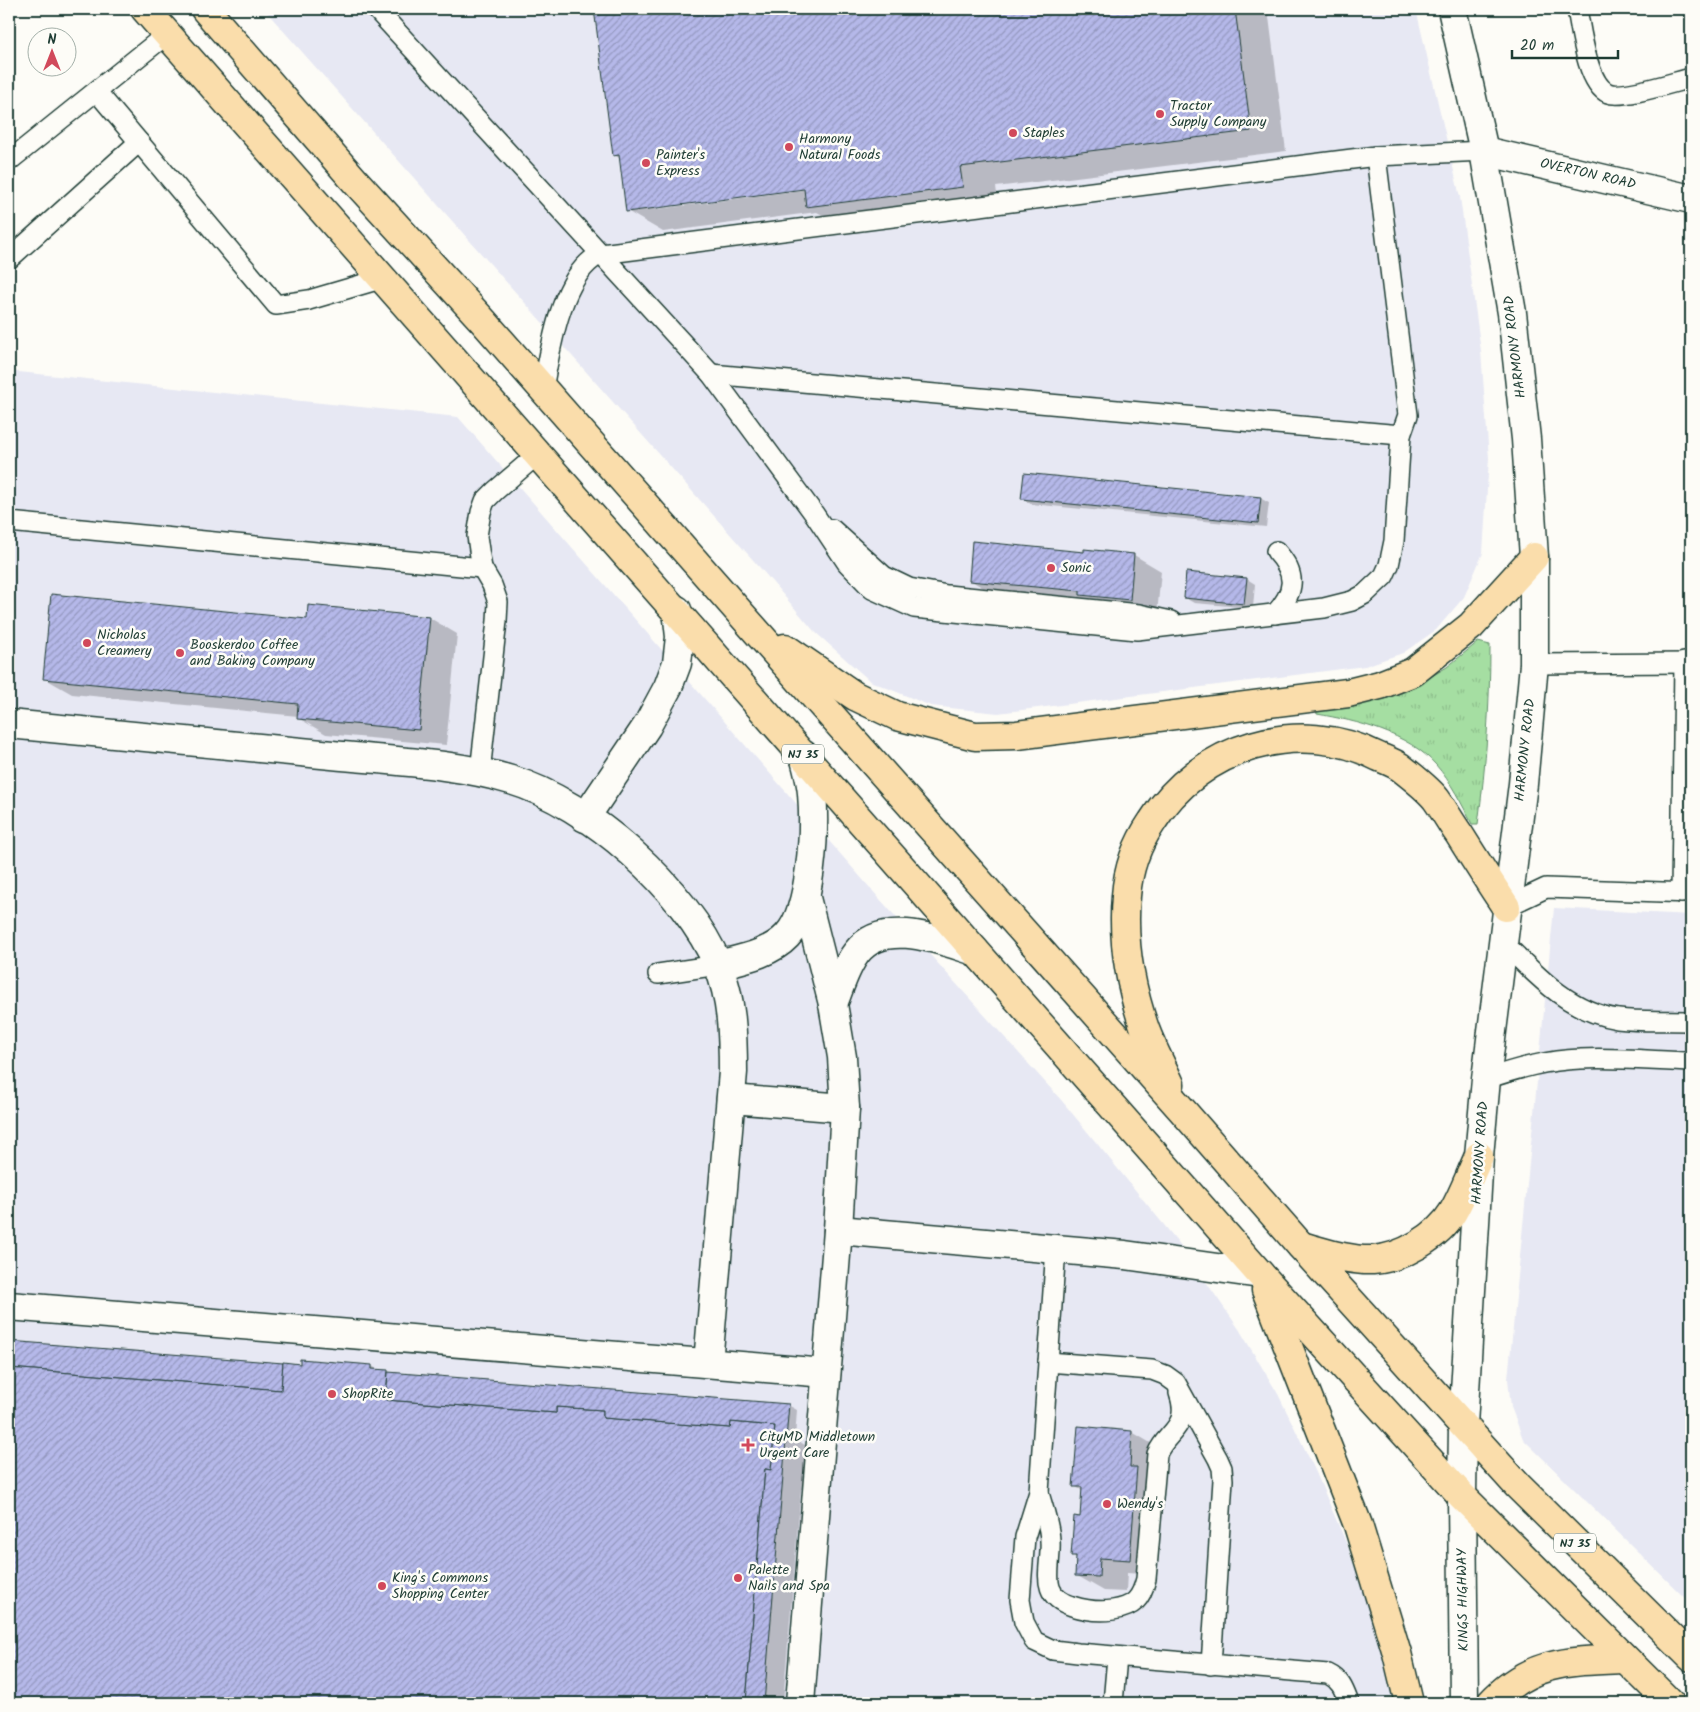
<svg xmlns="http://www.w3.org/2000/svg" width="1700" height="1712" font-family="Kalam,sans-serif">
  <defs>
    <pattern id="grass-tufts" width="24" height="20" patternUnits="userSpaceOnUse" patternTransform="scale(1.25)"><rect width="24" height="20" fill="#a5dea2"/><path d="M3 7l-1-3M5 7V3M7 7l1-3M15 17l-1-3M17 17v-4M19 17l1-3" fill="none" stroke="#8ebf8c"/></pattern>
    <pattern id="building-hatch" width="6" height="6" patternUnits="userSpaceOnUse" patternTransform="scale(1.25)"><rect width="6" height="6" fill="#b5b8e9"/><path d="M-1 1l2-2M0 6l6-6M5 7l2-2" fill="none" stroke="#9397be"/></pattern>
  </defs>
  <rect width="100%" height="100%" fill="#fdfcf7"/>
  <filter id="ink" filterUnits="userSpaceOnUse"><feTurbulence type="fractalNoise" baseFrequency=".02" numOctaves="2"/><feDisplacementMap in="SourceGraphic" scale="10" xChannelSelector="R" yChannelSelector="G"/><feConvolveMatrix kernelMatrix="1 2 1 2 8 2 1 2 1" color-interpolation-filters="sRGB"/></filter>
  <g filter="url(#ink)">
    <g fill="#e7e8f3">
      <path d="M264 9H1416L1460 197 1481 351 1489 458 1483 553 1464 597 1436 630 1403 653 1365 666 998 713 931 706 870 681 814 631 762 570Z"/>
      <path d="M9 371 458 417 878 897 1062 1101 1178 1242 1239 1329 1278 1394 1314 1468 1348 1547 1377 1633 1395 1703H9Z"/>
      <path d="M1554 908 1691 915V1604L1523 1439 1511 1407 1508 1379Z"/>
    </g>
    <path fill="url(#grass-tufts)" stroke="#628e6b" d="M1478 642 1490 645C1490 705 1486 765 1478 824H1472C1462 804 1451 782 1436 765 1408 733 1357 721 1317 714L1316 708 1420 683 1447 667Z"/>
    <g fill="#0003" fill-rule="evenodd">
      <path d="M595 9H1268L1286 151 996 187 999 207 843 227 817 212 663 232 627 211 621 159 614 155ZM810 187V189L658 209V206Z"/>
      <path d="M1260 498 1269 503 1266 527 1031 504 1022 499Z"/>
      <path d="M1085 553 1134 555 1161 571 1157 615 997 596 970 580Z"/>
      <path d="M1247 579 1255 584 1253 608 1194 603 1185 598Z"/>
      <path d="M430 618 457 634 446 745 326 734 298 718V716L72 694 44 678 309 620Z"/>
      <path d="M9 1342 284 1364 372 1366 380 1371 391 1373 788 1405 797 1410 795 1439 810 1448 807 1490 801 1489 783 1703H9Z"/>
      <path d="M1079 1428 1132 1432 1159 1448 1163 1484 1157 1575 1127 1573 1126 1592 1104 1591 1076 1575 1077 1558 1072 1555 1081 1518 1083 1491 1074 1486Z"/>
    </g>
    <g fill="url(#building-hatch)" stroke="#1f3d34">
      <path d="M594 9H1235L1251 131 960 167 963 187 806 207 804 189 626 212 619 155 613 156Z"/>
      <path d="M1024 473 1261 497 1258 523 1021 499Z"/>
      <path d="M972 541 1084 552V549L1134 554 1130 600 1080 595V591L969 581Z"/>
      <path d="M1186 572 1247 578 1244 604 1184 598Z"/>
      <path d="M51 594 307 619 308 605 430 617 419 730 297 719 298 704 43 679Z"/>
      <path d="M9 1341 283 1363 281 1390 9 1368Z"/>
      <path d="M300 1359 372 1365V1369L388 1370 386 1400 556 1413V1407L603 1410V1418L730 1428 731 1422 775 1426 771 1470 765 1469 746 1703H9V1368L281 1390 283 1362 300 1364Z"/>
      <path d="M388 1372 789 1404 764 1703H746L765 1469 771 1470 775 1426 731 1422 730 1428 603 1418V1410L556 1407V1413L386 1400Z"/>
      <path d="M1078 1426 1132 1431 1130 1467H1137L1130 1560 1100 1558 1099 1577 1075 1576 1076 1556H1071L1074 1516 1080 1517 1082 1487H1073Z"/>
    </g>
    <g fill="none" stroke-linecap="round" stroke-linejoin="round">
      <defs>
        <g id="service">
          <path d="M376 9 711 374 815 515 847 563 872 589 914 608 1137 630 1324 608 1352 601 1365 594 1384 576 1389 565 1394 541 1401 435 1408 415 1376 156"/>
          <path d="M1577 9C1581 30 1587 84 1608 93 1623 99 1674 82 1691 78"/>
          <path d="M97 92 276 305 309 300 384 278"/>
          <path d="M9 161 167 34"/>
          <path d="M9 259 139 142"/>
          <path d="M711 374 1401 435"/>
          <path d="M543 389C550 351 559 290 588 263 592 259 597 256 601 254L1376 156 1484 151"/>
          <path d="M9 522 482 568"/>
          <path d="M832 529 884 576 909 588 947 595 1139 614 1171 621"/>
          <path d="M1275 614C1296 591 1297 574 1276 551"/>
          <path d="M1534 664 1691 663"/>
          <path d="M480 772 497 621 498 602 492 585 482 568 479 550 477 536 481 512 485 501 495 491 538 454"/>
          <path d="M1681 893 1684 662"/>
          <path d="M1506 907 1546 888 1691 893"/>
          <path d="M1502 941C1535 974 1569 1012 1618 1019 1642 1022 1667 1020 1691 1021"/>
          <path d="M658 974 718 965"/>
          <path d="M1486 1079C1516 1069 1547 1060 1580 1059 1615 1057 1655 1061 1691 1062"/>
          <path d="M1056 1248 1039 1492 1025 1537 1020 1600 1024 1622 1034 1641 1053 1650 1078 1653 1328 1674C1341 1680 1344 1690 1349 1703"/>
          <path d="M1048 1362 1152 1370 1165 1375 1176 1383 1218 1459 1222 1468 1223 1480 1211 1665"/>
          <path d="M1039 1493C1043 1508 1050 1526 1050 1541 1052 1568 1037 1595 1072 1606 1085 1610 1100 1612 1113 1610 1134 1607 1141 1599 1146 1579L1157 1454C1167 1430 1191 1428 1179 1393"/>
          <path d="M1113 1703 1117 1657"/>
        </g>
        <g id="minor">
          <path d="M1484 151 1691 199"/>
          <path d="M9 724C117 734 225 744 332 755 390 761 455 763 511 780 589 803 687 890 718 965 732 999 733 1035 733 1072L708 1363"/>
          <path d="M585 818 647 726 668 687 677 663 680 637 677 610"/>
          <path d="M718 965C741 959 770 954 787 936 812 910 815 828 812 793 811 780 807 768 804 755"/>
          <path d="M833 1004C840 987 845 967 857 952 884 917 942 941 975 951"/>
          <path d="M731 1099 845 1108"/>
          <path d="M838 1230 1125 1255 1260 1274"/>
          <path d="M9 1306 826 1373"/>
          <path d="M800 1703 838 1230 845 1108 842 1057 833 1004 806 898"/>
        </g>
        <path id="tertiary" d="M1452 9 1484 151 1512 313 1526 439 1534 557V664L1523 784 1486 1079 1479 1156 1463 1425 1462 1496 1464 1703"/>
        <g id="trunk">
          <path d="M145 9 1260 1274 1462 1496 1670 1703"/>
          <path d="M205 9 355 181 484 322 749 623 1182 1110 1301 1246 1518 1486 1691 1657"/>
          <path d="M785 648 855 696 897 716 975 736 1017 735 1348 693 1380 685 1413 672 1471 626 1534 557"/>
          <path d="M1170 1084C1162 1066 1152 1048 1145 1029 1130 986 1122 941 1126 896 1128 869 1137 844 1152 822 1199 746 1299 716 1379 757 1386 760 1394 763 1400 767 1409 774 1429 790 1436 799 1444 810 1451 823 1459 834 1474 858 1490 883 1506 907"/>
          <path d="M1301 1246C1324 1252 1349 1261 1373 1260 1402 1258 1438 1237 1453 1212 1463 1195 1470 1175 1479 1156"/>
          <path d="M1266 1290 1358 1525 1397 1653 1409 1703"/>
          <path d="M1491 1703C1529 1661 1570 1661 1624 1659"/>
        </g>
      </defs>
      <use href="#service" stroke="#1f3d34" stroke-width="22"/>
      <use href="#minor" stroke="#1f3d34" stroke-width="31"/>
      <use href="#tertiary" stroke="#1f3d34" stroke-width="31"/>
      <use href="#trunk" stroke="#1f3d34" stroke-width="31"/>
      <use href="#service" stroke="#fdfcf7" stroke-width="19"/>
      <use href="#minor" stroke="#fdfcf7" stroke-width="28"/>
      <use href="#tertiary" stroke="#fdfcf7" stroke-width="28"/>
      <use href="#trunk" stroke="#faddab" stroke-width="28"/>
    </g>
  </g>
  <g fill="#d1495b" stroke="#fdfcf7" stroke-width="2">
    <circle cx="1160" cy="114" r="5"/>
    <circle cx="1013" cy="133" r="5"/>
    <circle cx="789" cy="147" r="5"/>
    <circle cx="646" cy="163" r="5"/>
    <circle cx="1051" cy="568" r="5"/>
    <circle cx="87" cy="643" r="5"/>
    <circle cx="180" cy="653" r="5"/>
    <circle cx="332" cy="1394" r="5"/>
    <path d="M745.5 1437.5h5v5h5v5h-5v5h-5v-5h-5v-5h5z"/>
    <circle cx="1107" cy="1504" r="5"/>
    <circle cx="738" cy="1578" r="5"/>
    <circle cx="382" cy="1586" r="5"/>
  </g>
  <g text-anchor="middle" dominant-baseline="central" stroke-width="5" stroke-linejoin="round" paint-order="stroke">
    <g fill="#fdfcf7" stroke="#62766e" stroke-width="1">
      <rect x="782" y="744.5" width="42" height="19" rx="4"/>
      <rect x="1554" y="1533.5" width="42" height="19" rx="4"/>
    </g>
    <g font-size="12" font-weight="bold" fill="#1f3d34">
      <text x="803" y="754">NJ 35</text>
      <text x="1575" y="1543">NJ 35</text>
    </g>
    <g font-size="14" fill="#1f3d34" stroke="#fdfcf7" text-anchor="start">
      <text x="1170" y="106">Tractor<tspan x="1170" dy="16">Supply Company</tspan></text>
      <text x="1023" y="133">Staples</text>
      <text x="799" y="139">Harmony<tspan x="799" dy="16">Natural Foods</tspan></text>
      <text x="656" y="155">Painter's<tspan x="656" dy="16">Express</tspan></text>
      <text x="1061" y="568">Sonic</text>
      <text x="97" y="635">Nicholas<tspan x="97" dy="16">Creamery</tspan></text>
      <text x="190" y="645">Booskerdoo Coffee<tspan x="190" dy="16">and Baking Company</tspan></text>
      <text x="342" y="1394">ShopRite</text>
      <text x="759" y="1437">CityMD Middletown<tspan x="759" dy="16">Urgent Care</tspan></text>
      <text x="1117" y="1504">Wendy's</text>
      <text x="748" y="1570">Palette<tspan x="748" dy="16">Nails and Spa</tspan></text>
      <text x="392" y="1578">King's Commons<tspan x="392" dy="16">Shopping Center</tspan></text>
    </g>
    <g font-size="14" fill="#1f3d34" stroke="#fdfcf7">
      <text transform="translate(1588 174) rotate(13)">OVERTON ROAD</text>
      <text transform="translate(1515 347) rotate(-97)">HARMONY ROAD</text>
      <text transform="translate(1525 750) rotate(-84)">HARMONY ROAD</text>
      <text transform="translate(1480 1153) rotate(-86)">HARMONY ROAD</text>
      <text transform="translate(1463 1600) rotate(-91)">KINGS HIGHWAY</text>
    </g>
  </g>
  <rect width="1700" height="1712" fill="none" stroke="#fdfcf7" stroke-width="30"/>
  <rect x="15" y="15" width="1670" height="1682" fill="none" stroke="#1f3d34" stroke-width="2" filter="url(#ink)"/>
  <g transform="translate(52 52)"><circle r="24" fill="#fdfcf7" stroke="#a4b0a9"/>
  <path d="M0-4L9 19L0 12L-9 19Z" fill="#d1495b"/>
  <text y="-8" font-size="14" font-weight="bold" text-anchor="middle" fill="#1f3d34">N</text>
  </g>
  <path d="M1512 50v8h106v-8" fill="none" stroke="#1f3d34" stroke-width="2.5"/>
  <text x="1520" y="50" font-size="15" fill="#1f3d34" stroke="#fdfcf7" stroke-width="4" paint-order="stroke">20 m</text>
</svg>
